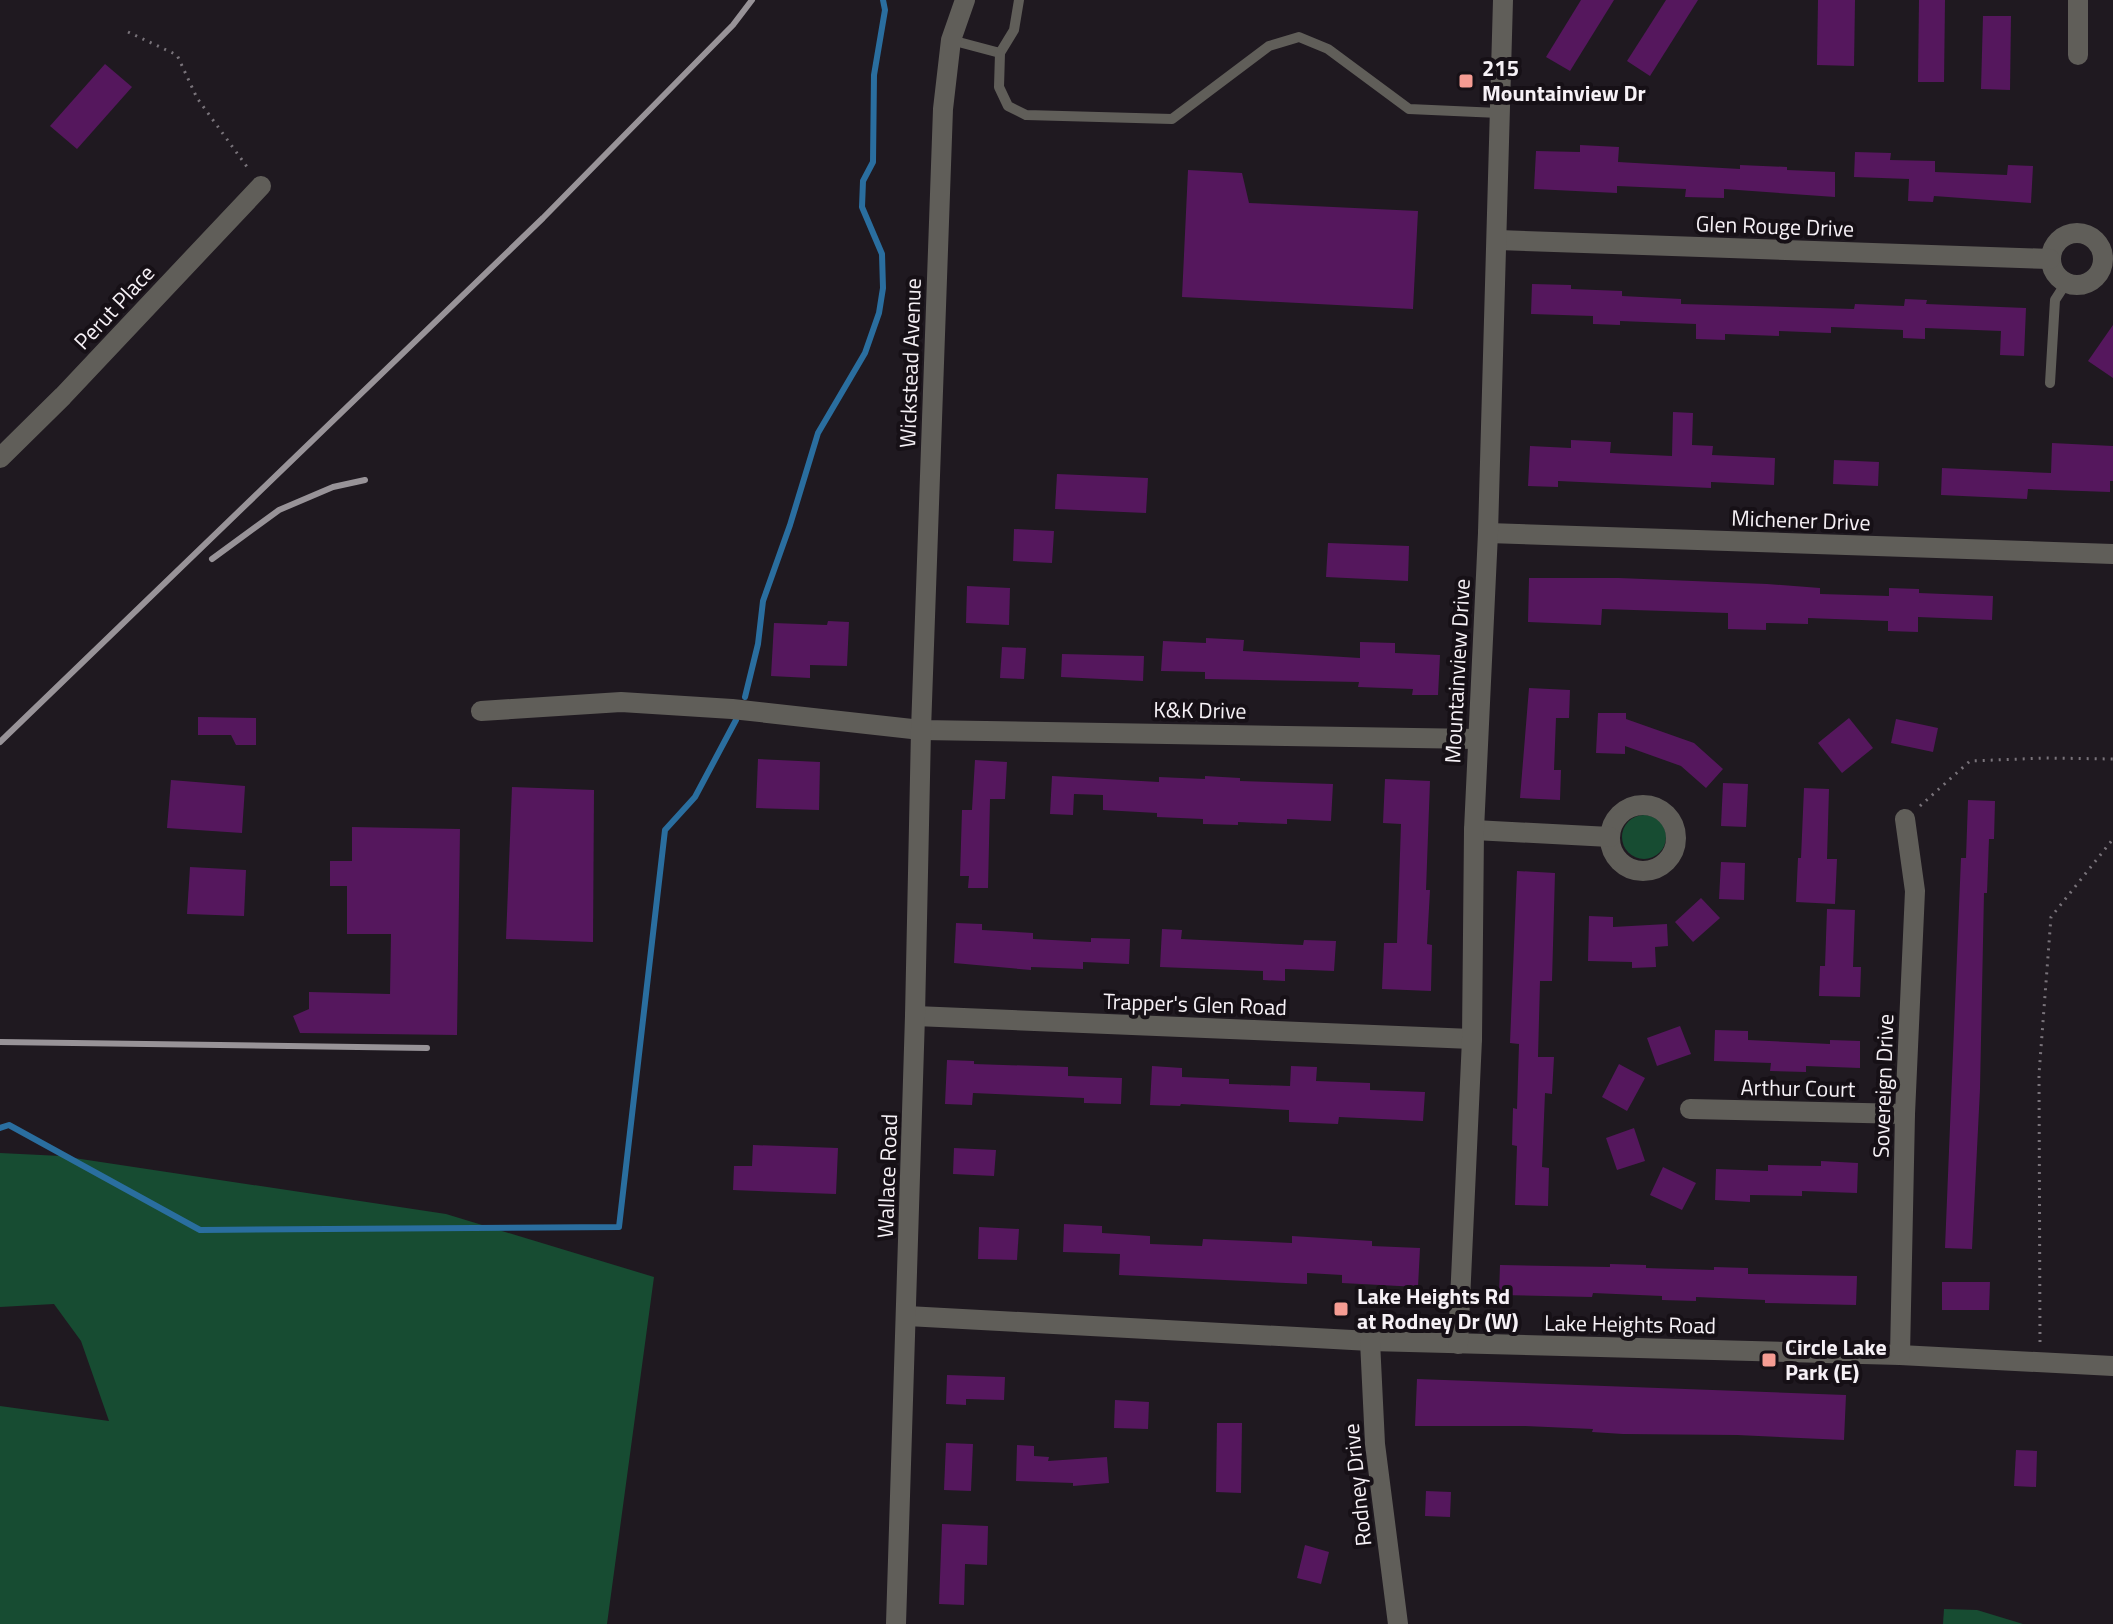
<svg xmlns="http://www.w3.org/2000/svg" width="2113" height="1624" font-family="'Titillium Web',sans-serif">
  <rect width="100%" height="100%" fill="#1f1920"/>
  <g fill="#174c32">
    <circle cx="1644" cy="837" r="22"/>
    <path d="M0 1153 61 1156 446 1214 654 1277 607 1624H0V1406L109 1421 81 1341 54 1304 0 1307Z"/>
    <path d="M1944 1609 1977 1610 2023 1624H1943Z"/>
  </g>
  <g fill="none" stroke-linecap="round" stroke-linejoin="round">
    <g stroke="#2a6e9f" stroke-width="6">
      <path d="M745 697 758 644 763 601 790 525 818 433 865 353 879 313 883 288 882 254 862 207 863 181 873 162 874 75 885 10 883 0"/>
      <path d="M0 1128 9 1125 200 1230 619 1227 665 830 695 797 736 720"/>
    </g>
  </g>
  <g fill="#55175d">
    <path d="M1581 0H1614L1570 71 1546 57Z"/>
    <path d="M1666 0H1698L1650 76 1627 61Z"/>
    <path d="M1818 0H1855L1854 66 1817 65Z"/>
    <path d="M1919 0H1945L1944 82H1918Z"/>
    <path d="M1983 16H2011L2010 90 1981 89Z"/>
    <path d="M105 64 132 87 77 149 50 126Z"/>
    <path d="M1580 145 1619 147 1618 162 1740 169V165L1787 167V170L1835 172V197L1724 189V198L1685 197 1686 189 1617 186V193L1534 189 1536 151 1580 152Z"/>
    <path d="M1855 152 1891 153 1890 160 1935 161V172L2007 175 2008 165 2033 166 2031 203 1934 196 1933 202 1908 201 1909 179 1854 177Z"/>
    <path d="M1188 170 1242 173 1249 203 1418 211 1413 309 1182 297Z"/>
    <path d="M1532 284 1571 285V289L1622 291V296L1681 299V304L1854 309 1855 304 1904 306 1905 299 1927 300 1926 304 2026 308 2024 356 2000 355 2001 331 1925 328V339L1903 338V330L1831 327V333L1779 331V336L1725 334V340L1696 339V324L1620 321V325L1593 324V316L1531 314Z"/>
    <path d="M2113 325V378L2088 361Z"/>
    <path d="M1673 412 1693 413 1692 445 1713 446 1712 455 1775 458 1774 485 1711 482V488L1558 481V487L1528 486 1530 446 1571 448V440L1611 442 1610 453 1672 456Z"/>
    <path d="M2052 443 2113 446V481H2110V492L2028 489 2027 499 1941 495 1942 468 2051 473Z"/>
    <path d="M1834 460 1879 462 1878 486 1833 484Z"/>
    <path d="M1057 474 1148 478 1146 513 1055 509Z"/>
    <path d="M1014 529 1054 531 1052 563 1013 561Z"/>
    <path d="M1328 543 1409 546 1408 581 1326 577Z"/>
    <path d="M1529 578H1619L1767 584 1820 588V594L1889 596V588L1919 589V593L1993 596 1992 620 1918 617V632L1888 631V621L1808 618V624L1766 623V630L1728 629V613L1602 609 1601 625 1528 622Z"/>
    <path d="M967 586 1010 588 1009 625 966 623Z"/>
    <path d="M828 621 849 622 847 666 810 665V678L771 676 774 623 827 625Z"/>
    <path d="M1206 638 1244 640 1243 651 1360 658V642L1395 643V653L1440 655 1438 695H1412L1413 689 1358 687 1359 682 1205 679V672L1161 671 1163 641 1206 643Z"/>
    <path d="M1002 647 1026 648 1024 679 1000 678Z"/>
    <path d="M1062 654 1144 656 1143 681 1061 677Z"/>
    <path d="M1529 688 1570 690 1569 718H1556L1554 770H1561L1560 800 1520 798Z"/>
    <path d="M1598 713H1626V719L1694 743 1723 769 1706 788 1681 766 1625 746V754L1596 753Z"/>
    <path d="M198 717 256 718V745H236L231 735H198Z"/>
    <path d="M1849 718 1873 748 1842 773 1818 743Z"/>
    <path d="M1896 719 1938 728 1933 752 1891 743Z"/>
    <path d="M758 759 820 762 819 810 756 808Z"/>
    <path d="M975 760 1007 762 1005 799H990L988 888H968L969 876H960L962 810H972Z"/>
    <path d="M1052 776 1159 782V777L1205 779V776L1240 778V781L1333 784 1331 821 1287 819V824L1238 822V825L1203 824V819L1157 817V813L1103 810V795L1074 794 1073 815 1050 814Z"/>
    <path d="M1385 779 1430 781 1426 890H1430L1427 944 1432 945 1431 991 1382 989 1384 943H1397L1401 824 1383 823Z"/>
    <path d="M171 780 245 786 242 833 167 828Z"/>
    <path d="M1723 783 1748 784 1746 827 1721 826Z"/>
    <path d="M512 787 594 790 593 942 506 939Z"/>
    <path d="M1804 788 1829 789 1827 859H1837L1835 904 1796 902 1798 858H1801Z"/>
    <path d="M1968 800 1995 801 1994 839H1989L1987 893H1984L1980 1089 1972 1249 1945 1248 1961 858H1966Z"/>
    <path d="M352 827 460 829 457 1035 300 1033 293 1016 309 1009V992L390 994 391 934H347V886H330V861H352Z"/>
    <path d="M1721 862 1745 863 1744 900 1719 899Z"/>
    <path d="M190 867 246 870 244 916 187 914Z"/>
    <path d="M1517 871 1555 873 1552 981H1540L1538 1057H1554L1552 1094 1545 1093 1542 1167 1549 1168 1548 1206 1515 1205 1517 1146 1512 1145 1513 1108 1517 1109 1519 1044 1510 1043Z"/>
    <path d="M1701 898 1720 918 1693 942 1675 922Z"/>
    <path d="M1827 909 1855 910 1853 967H1861L1860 997 1819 996 1820 966H1825Z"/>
    <path d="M1589 916 1613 917V927L1667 924 1668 946 1655 947 1656 967 1632 968V962L1588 961Z"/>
    <path d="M956 923 982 924V930L1033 933V939L1091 942V938L1130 939 1129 964 1083 962V969L1031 967V970L954 963Z"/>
    <path d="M1162 929 1182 930 1181 939 1303 945 1304 940 1336 941 1334 971 1285 969V981L1263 980V971L1160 967Z"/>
    <path d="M1680 1026 1691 1054 1657 1066 1647 1038Z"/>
    <path d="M1715 1030 1748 1031V1040L1830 1044V1040L1860 1041V1068L1806 1066V1072L1770 1071 1771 1063 1714 1061Z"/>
    <path d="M947 1060 974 1061V1064L1068 1067V1076L1122 1078 1121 1104 1084 1103V1098L973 1093 972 1105 945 1104Z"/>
    <path d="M1619 1064 1645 1078 1627 1111 1602 1097Z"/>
    <path d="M1152 1066 1182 1068V1077L1229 1079V1084L1290 1086 1291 1066 1317 1067 1316 1081 1370 1083V1090L1425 1092 1423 1121 1339 1117 1338 1124 1289 1122V1110L1181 1104 1180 1106 1150 1105Z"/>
    <path d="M1634 1128 1645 1161 1617 1170 1606 1138Z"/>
    <path d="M753 1145 838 1148 836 1194 733 1190 734 1166H752Z"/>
    <path d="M954 1148 996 1150 994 1176 953 1174Z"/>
    <path d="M1821 1161 1858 1163 1857 1193 1802 1191V1196L1750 1195V1202L1715 1200 1716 1169 1768 1171V1165L1821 1166Z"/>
    <path d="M1663 1167 1696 1183 1682 1210 1650 1195Z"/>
    <path d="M1064 1224 1102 1226V1233L1150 1236V1244L1202 1246 1203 1239 1292 1243V1236L1372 1241V1246L1420 1248 1418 1287 1342 1283V1275L1307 1273V1284L1119 1275 1120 1254 1063 1252Z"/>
    <path d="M979 1227 1019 1229 1017 1260 978 1259Z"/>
    <path d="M1610 1264 1646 1265V1268L1714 1270V1267L1748 1268V1274L1857 1276 1856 1305 1765 1303V1300L1696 1297V1301L1662 1300V1296L1593 1293 1592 1297 1499 1295 1500 1265 1610 1267Z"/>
    <path d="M1942 1282H1990L1989 1310H1942Z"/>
    <path d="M947 1375 1005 1377 1004 1400 966 1399V1405L946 1404Z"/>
    <path d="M1417 1379 1846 1395 1844 1440 1737 1435 1623 1434 1592 1432 1593 1429 1525 1426H1415Z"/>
    <path d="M1115 1400 1149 1402 1148 1429 1114 1428Z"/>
    <path d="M1217 1423H1242L1241 1493 1216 1492Z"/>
    <path d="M946 1443 973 1444 971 1491 944 1490Z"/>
    <path d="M1017 1445 1034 1446V1456L1049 1457 1048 1461 1107 1457 1109 1483 1073 1486V1483L1016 1481Z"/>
    <path d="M2016 1450 2037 1451 2036 1487 2014 1486Z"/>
    <path d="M1426 1491 1451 1492 1450 1517 1425 1516Z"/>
    <path d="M942 1524 988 1526 987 1565 965 1564 964 1605 939 1604Z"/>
    <path d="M1305 1545 1329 1552 1321 1584 1297 1578Z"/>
  </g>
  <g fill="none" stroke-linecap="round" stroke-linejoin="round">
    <g stroke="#79737a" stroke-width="3" stroke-dasharray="2 6" stroke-linecap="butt">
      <path d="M128 32 177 55 197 98 250 171"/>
      <path d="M1920 806 1970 761 2046 758 2113 759"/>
      <path d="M2040 1342 2039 1074 2051 917 2113 839"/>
    </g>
    <g stroke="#605e59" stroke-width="10">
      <path d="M951 40 1000 53 1014 30 1019 0"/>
      <path d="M1000 53 999 87 1008 106 1026 115 1172 119 1269 46 1299 37 1328 49 1409 109 1499 113"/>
      <path d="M2050 383 2055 300 2066 283"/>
    </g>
    <g stroke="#605e59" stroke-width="20">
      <path d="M2078 55V0"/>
      <circle cx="2077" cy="259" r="26"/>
      <path d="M1498 240 2050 259"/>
      <path d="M0 458 63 396 261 186"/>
      <path d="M1488 533 2113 554"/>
      <path d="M481 711 621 702 732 709 921 730 1478 739"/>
      <circle cx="1643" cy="838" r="33"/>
      <path d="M1474 830 1610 837"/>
      <path d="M915 1016 1472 1039"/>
      <path d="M1690 1109 1905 1114"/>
      <path d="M907 1316 1370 1341 1900 1355 2113 1366"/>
      <path d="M1370 1341 1375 1444 1398 1624"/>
      <path d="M1458 1344 1472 1039 1474 830 1488 533 1503 0"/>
      <path d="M1900 1355 1905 1114 1915 891 1905 819"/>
    </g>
    <path stroke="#605e59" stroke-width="20" d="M896 1624 915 1016 921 730 943 109 951 40 965 0"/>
    <g stroke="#989398" stroke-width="6">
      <path d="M212 559 279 510 333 487 365 480"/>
      <path d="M0 742 543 218 733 25 752 0"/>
      <path d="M0 1042 427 1048"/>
    </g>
  </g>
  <g fill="#f59c93" stroke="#161016" stroke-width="3">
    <rect x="1458" y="73" width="16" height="16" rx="4"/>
    <rect x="1333" y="1301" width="16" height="16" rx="4"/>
    <rect x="1761" y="1352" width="16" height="16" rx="4"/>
  </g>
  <g text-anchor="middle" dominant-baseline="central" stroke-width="8" stroke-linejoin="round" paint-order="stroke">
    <g font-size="22" font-weight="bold" fill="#f6f1f6" stroke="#161016" text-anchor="start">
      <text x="1482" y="68">215<tspan x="1482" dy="25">Mountainview Dr</tspan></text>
      <text x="1357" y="1296">Lake Heights Rd<tspan x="1357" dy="25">at Rodney Dr (W)</tspan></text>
      <text x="1785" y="1347">Circle Lake<tspan x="1785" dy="25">Park (E)</tspan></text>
    </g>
    <g font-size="22" fill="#f6f1f6" stroke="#161016">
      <text transform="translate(1775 226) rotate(2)">Glen Rouge Drive</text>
      <text transform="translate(114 307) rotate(-47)">Perut Place</text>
      <text transform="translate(910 363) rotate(-88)">Wickstead Avenue</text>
      <text transform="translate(1801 520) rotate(2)">Michener Drive</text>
      <text transform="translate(1457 671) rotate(-87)">Mountainview Drive</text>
      <text transform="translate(1200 710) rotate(1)">K&amp;K Drive</text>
      <text transform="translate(1195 1004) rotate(2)">Trapper's Glen Road</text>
      <text transform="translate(1883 1086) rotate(-88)">Sovereign Drive</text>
      <text transform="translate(1798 1088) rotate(1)">Arthur Court</text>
      <text transform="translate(887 1176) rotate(-88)">Wallace Road</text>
      <text transform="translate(1630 1324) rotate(1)">Lake Heights Road</text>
      <text transform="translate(1357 1485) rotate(-96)">Rodney Drive</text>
    </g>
  </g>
</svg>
